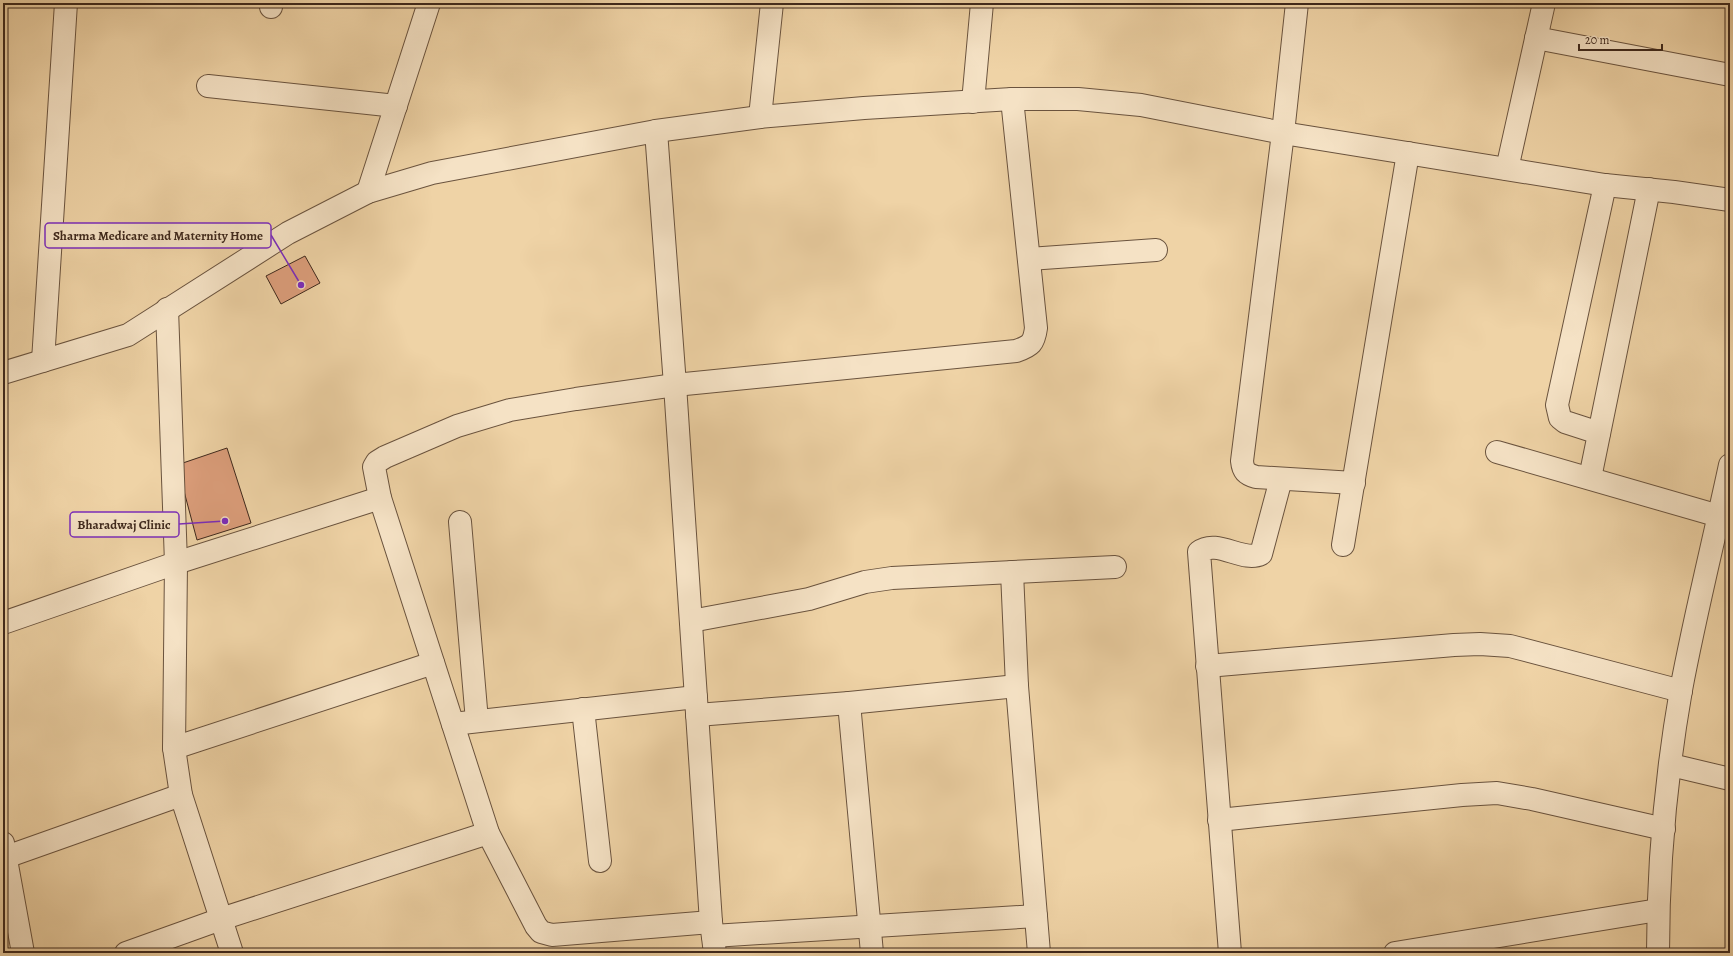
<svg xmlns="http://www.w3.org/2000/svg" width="1733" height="956" font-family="Alegreya,serif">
  <rect width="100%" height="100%" fill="#efd3a6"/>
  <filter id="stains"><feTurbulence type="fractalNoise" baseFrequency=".005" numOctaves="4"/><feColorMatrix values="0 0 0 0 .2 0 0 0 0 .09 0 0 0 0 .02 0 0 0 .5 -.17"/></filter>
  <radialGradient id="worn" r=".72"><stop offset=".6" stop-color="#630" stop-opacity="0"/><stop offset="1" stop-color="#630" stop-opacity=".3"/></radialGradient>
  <g fill="#dc9e7b" stroke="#3e281c">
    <path d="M305 256 320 283 281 304 266 276Z"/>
    <path d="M227 448 251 523 197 540 177 465Z"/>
  </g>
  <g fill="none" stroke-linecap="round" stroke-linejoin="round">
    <defs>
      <g id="minor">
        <path d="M1297 3 1283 133 1242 461C1243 471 1246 474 1256 477L1354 483"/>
        <path d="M271 7V3"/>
        <path d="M1536 38 1730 75"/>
        <path d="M208 86 396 106"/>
        <path d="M973 102 982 3"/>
        <path d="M760 117 772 3"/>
        <path d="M656 131 675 385 711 922 715 953"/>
        <path d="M1507 169 1544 3"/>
        <path d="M368 192 429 3"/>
        <path d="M1029 259 1156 250"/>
        <path d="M167 309 176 563 174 748 181 795 232 953"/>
        <path d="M43 361 66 3"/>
        <path d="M1599 433 1565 422 1560 418 1557 405 1605 185"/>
        <path d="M1497 452 1719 516"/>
        <path d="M1590 478 1649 189"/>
        <path d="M460 522 477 721"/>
        <path d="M1343 545 1408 153"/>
        <path d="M1012 572 1017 686 1039 953"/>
        <path d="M691 621 809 599 865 582 892 578 1115 567"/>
        <path d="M3 623 176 563 380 498"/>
        <path d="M1207 666 1454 645 1480 644 1510 646 1681 691"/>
        <path d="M849 703 872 953"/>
        <path d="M583 709 600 861"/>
        <path d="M697 715 849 703 1017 686"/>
        <path d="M453 724 696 697"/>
        <path d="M174 748 433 663"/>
        <path d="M1671 765 1730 779"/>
        <path d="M1219 820 1462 795 1497 793 1532 799 1664 829"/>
        <path d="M3 843 23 953"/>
        <path d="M6 857 181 795"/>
        <path d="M711 922 552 935 541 932 536 926 488 833 380 498 374 467 377 462 385 457 457 426 510 410 576 399 675 385 1016 351C1031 346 1034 343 1036 328L1012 99"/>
        <path d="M713 936 1036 916"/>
        <path d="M126 953 221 919 488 833"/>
        <path d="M1230 953 1199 552C1217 538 1243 563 1261 554L1281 479"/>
        <path d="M1395 953 1658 910"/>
        <path d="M1658 953C1658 866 1666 776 1681 690 1695 615 1714 540 1730 465"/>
      </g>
      <path id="tertiary" d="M3 373 128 335 288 233 368 192 432 173 656 131 760 117 864 108 1012 99H1078L1141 105 1283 133 1605 185 1674 192 1730 200"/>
    </defs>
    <use href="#minor" stroke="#6a533e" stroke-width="24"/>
    <use href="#tertiary" stroke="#6a533e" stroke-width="24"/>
    <use href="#minor" stroke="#f5e2c5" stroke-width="22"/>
    <use href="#tertiary" stroke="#f5e2c5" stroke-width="22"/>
  </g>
  <path fill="none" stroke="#7b2cbf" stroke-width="1.5" d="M301 285L271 235M225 521L179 524"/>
  <g fill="#7b2cbf" stroke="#f5e2c5" stroke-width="1.5">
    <circle cx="301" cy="285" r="4"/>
    <circle cx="225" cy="521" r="4"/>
  </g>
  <g fill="#f5e2c5" stroke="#7b2cbf" stroke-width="1.5">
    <rect x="45" y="223" width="226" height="25" rx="4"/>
    <rect x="70" y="512" width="109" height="25" rx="4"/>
  </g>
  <g font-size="13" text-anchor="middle" font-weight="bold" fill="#3e281c">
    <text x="158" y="240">Sharma Medicare and Maternity Home</text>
    <text x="124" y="529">Bharadwaj Clinic</text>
  </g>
  <rect width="1733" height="956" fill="none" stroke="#efd3a6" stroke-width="16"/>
  <rect x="4" y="4" width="1725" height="948" fill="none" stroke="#3e281c" stroke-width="2"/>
  <rect x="8" y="8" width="1717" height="940" fill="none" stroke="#3e281c"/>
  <path d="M1579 44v6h83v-6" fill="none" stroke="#3e281c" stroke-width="2"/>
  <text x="1585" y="44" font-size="12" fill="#3e281c" stroke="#f5e2c5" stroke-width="3" paint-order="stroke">20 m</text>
  <rect width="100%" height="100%" filter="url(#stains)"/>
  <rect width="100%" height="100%" fill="url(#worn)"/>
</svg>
